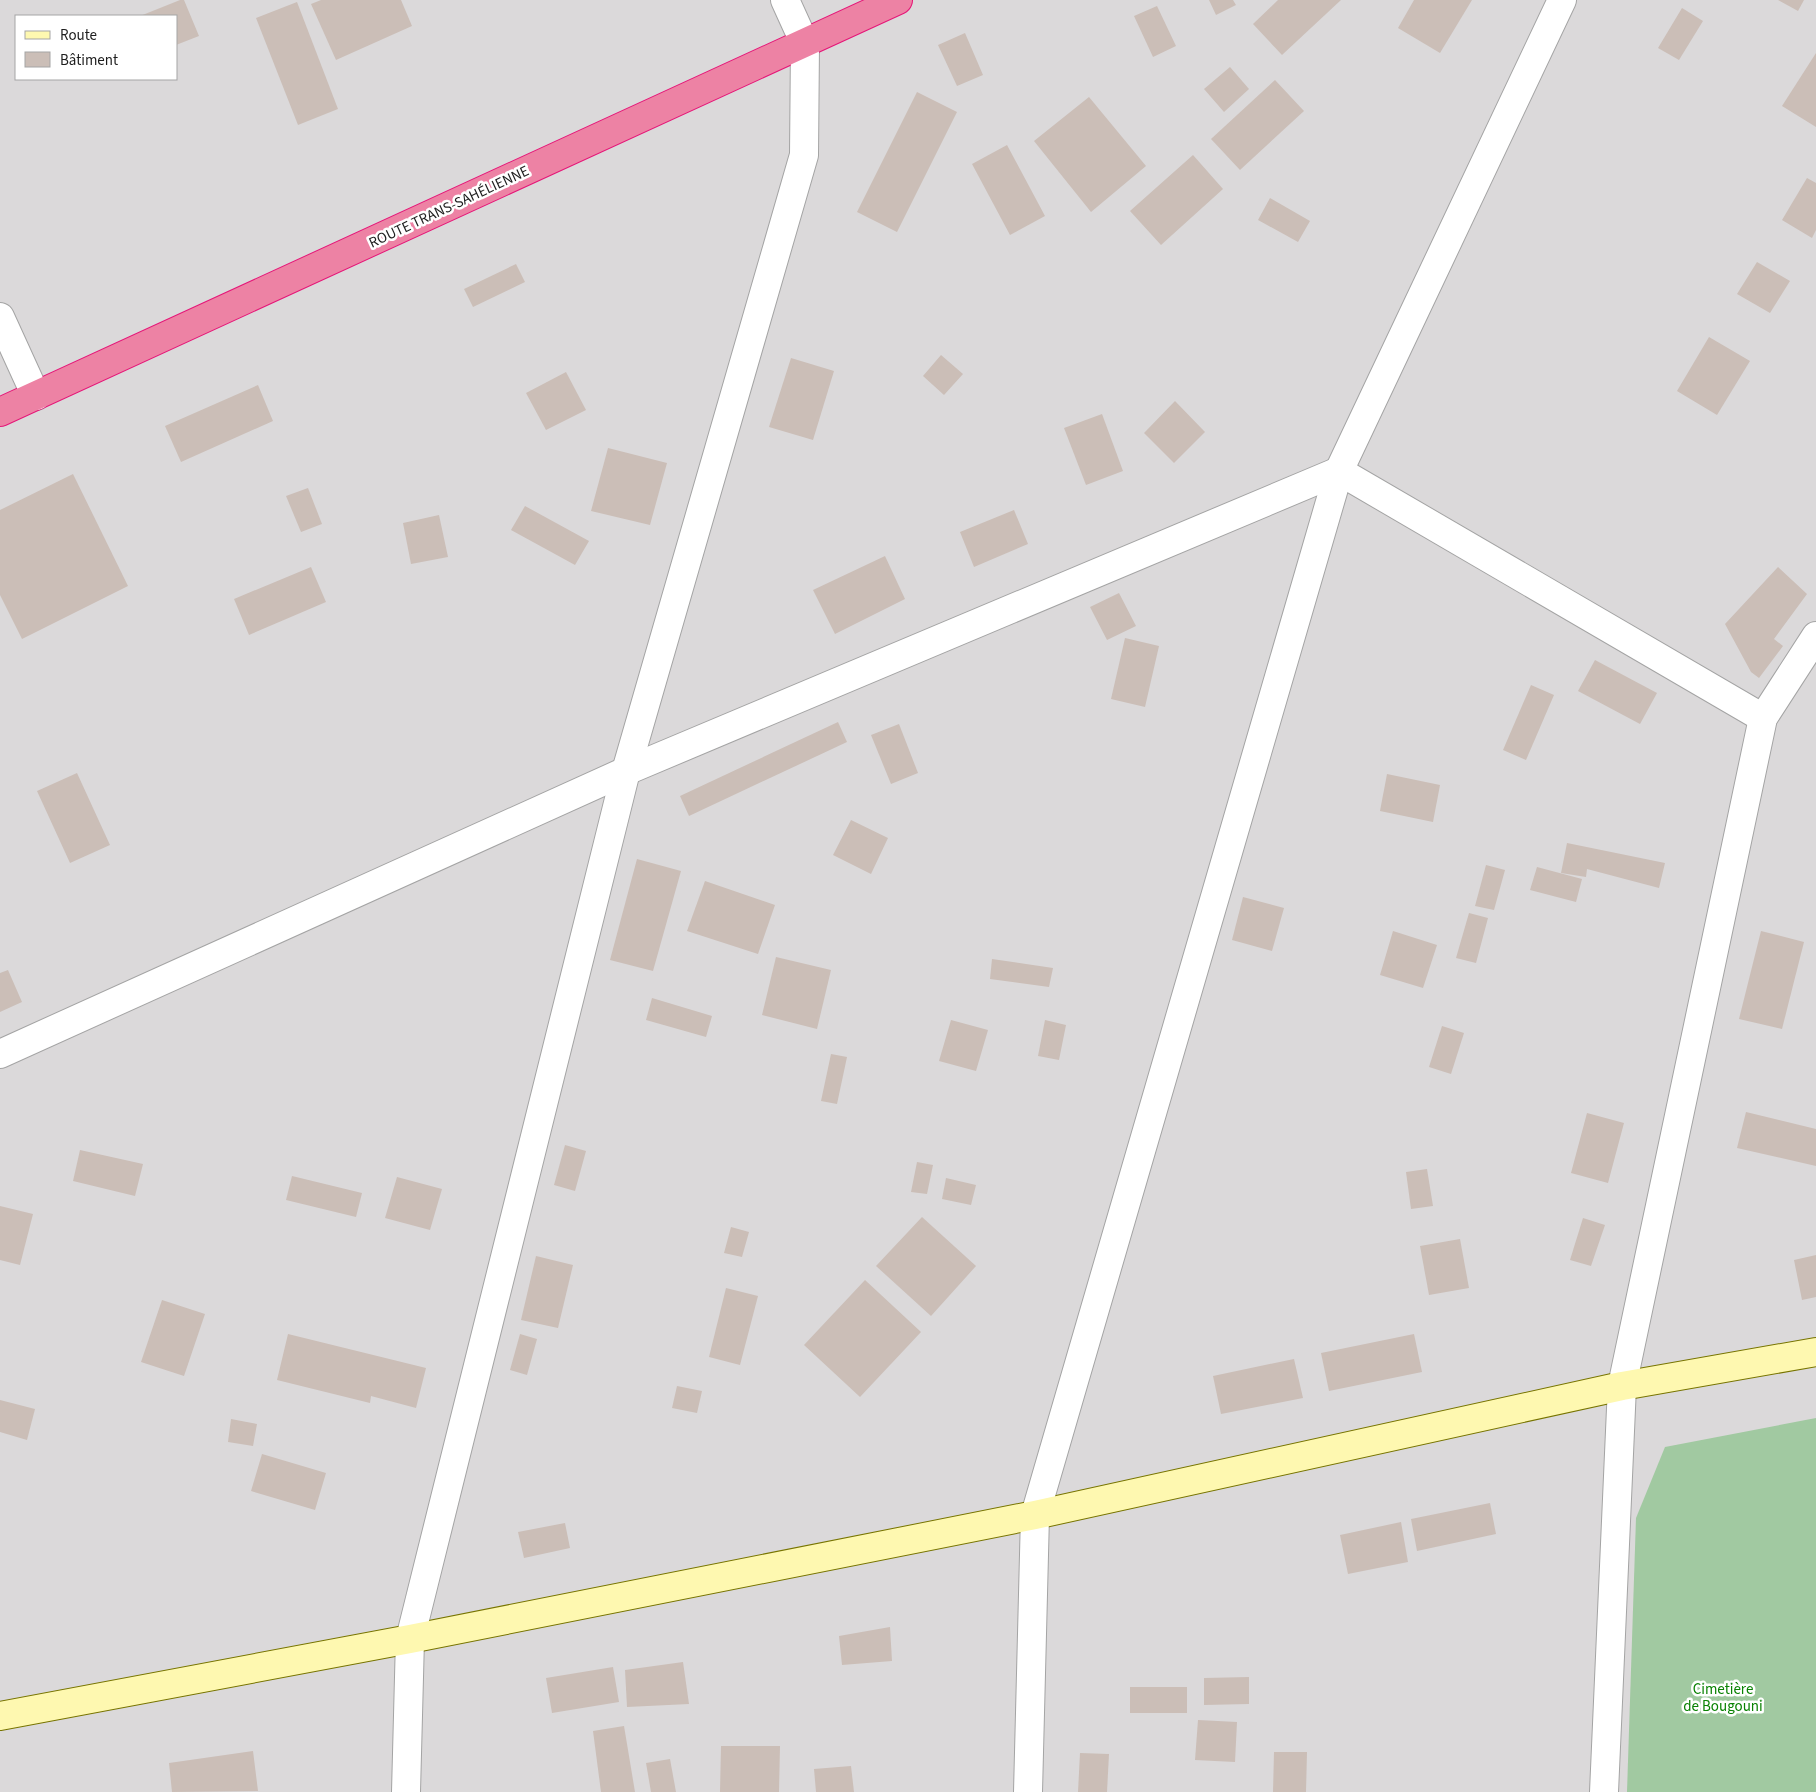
<svg xmlns="http://www.w3.org/2000/svg" width="1816" height="1792" font-family="'Source Sans 3',sans-serif">
  <rect width="100%" height="100%" fill="#efe9e1"/>
  <path fill="#dbd9da" fill-rule="evenodd" d="M0 0H1816V1792H0ZM16 16H176V79H16Z"/>
  <path fill="#a1c9a1" d="M1816 1418V1792H1627L1636 1518 1665 1447Z"/>
  <g fill="#cbbeb7">
    <path d="M180 0H184L199 36 176 45V16H140Z"/>
    <path d="M321 0H401L412 26 336 60 311 4Z"/>
    <path d="M1209 0H1233L1236 5 1216 15Z"/>
    <path d="M1278 0H1341L1282 55 1253 24Z"/>
    <path d="M1414 0H1472L1440 53 1398 28Z"/>
    <path d="M1778 0H1804L1798 11Z"/>
    <path d="M297 2 338 109 298 125 256 18Z"/>
    <path d="M1157 6 1176 46 1153 57 1134 16Z"/>
    <path d="M1682 8 1703 21 1679 60 1658 48Z"/>
    <path d="M965 33 983 75 957 86 938 45Z"/>
    <path d="M1816 53V127L1782 106Z"/>
    <path d="M1230 67 1249 89 1224 112 1204 89Z"/>
    <path d="M1275 80 1304 111 1240 170 1211 139Z"/>
    <path d="M917 92 957 112 897 232 857 212Z"/>
    <path d="M1089 97 1146 166 1091 212 1034 141Z"/>
    <path d="M1007 145 1045 216 1010 235 972 164Z"/>
    <path d="M1193 155 1223 189 1161 245 1130 211Z"/>
    <path d="M1807 178 1816 183V230L1812 238 1782 220Z"/>
    <path d="M1270 198 1310 221 1298 242 1258 220Z"/>
    <path d="M1757 262 1790 281 1770 313 1737 294Z"/>
    <path d="M516 264 525 282 473 307 464 289Z"/>
    <path d="M1709 337 1750 361 1717 415 1677 391Z"/>
    <path d="M941 355 963 374 944 395 923 376Z"/>
    <path d="M791 358 834 371 813 440 769 427Z"/>
    <path d="M566 372 586 410 546 430 526 393Z"/>
    <path d="M258 385 273 421 181 462 165 426Z"/>
    <path d="M1175 401 1205 432 1174 463 1144 433Z"/>
    <path d="M1102 414 1123 471 1086 485 1064 428Z"/>
    <path d="M608 448 667 463 650 525 591 511Z"/>
    <path d="M73 474 128 586 22 639 0 595V510Z"/>
    <path d="M308 488 322 524 301 532 286 496Z"/>
    <path d="M525 506 589 541 575 565 511 530Z"/>
    <path d="M1014 510 1028 544 974 567 960 532Z"/>
    <path d="M439 515 448 557 411 564 403 523Z"/>
    <path d="M885 556 905 599 835 634 813 590Z"/>
    <path d="M311 567 326 602 249 635 234 599Z"/>
    <path d="M1778 567 1807 594 1774 639 1783 646 1759 678 1751 672 1725 624Z"/>
    <path d="M1119 593 1136 626 1107 640 1090 607Z"/>
    <path d="M1125 638 1159 646 1145 707 1111 699Z"/>
    <path d="M1595 660 1657 693 1640 724 1578 691Z"/>
    <path d="M1531 685 1554 695 1526 760 1503 750Z"/>
    <path d="M838 722 847 742 689 816 680 796Z"/>
    <path d="M899 724 918 773 891 784 871 735Z"/>
    <path d="M77 773 110 845 70 863 37 791Z"/>
    <path d="M1387 774 1440 785 1433 822 1380 811Z"/>
    <path d="M851 820 888 838 871 874 833 855Z"/>
    <path d="M1567 843 1665 863 1659 888 1587 869 1586 877 1561 873Z"/>
    <path d="M637 859 681 871 653 971 610 960Z"/>
    <path d="M1486 865 1505 870 1494 910 1475 906Z"/>
    <path d="M1537 867 1582 879 1576 902 1530 890Z"/>
    <path d="M705 881 775 905 758 954 687 931Z"/>
    <path d="M1243 897 1284 908 1272 951 1232 940Z"/>
    <path d="M1469 913 1488 918 1476 963 1456 958Z"/>
    <path d="M1393 931 1437 945 1423 988 1380 975Z"/>
    <path d="M1761 931 1804 942 1782 1029 1739 1019Z"/>
    <path d="M776 957 831 970 817 1029 762 1015Z"/>
    <path d="M992 959 1053 968 1049 987 990 979Z"/>
    <path d="M8 970 22 1002 0 1012V973Z"/>
    <path d="M652 998 712 1016 706 1037 646 1020Z"/>
    <path d="M951 1020 988 1030 976 1071 939 1061Z"/>
    <path d="M1045 1020 1066 1025 1059 1060 1038 1056Z"/>
    <path d="M1442 1026 1464 1033 1451 1074 1429 1067Z"/>
    <path d="M831 1054 847 1057 837 1104 821 1101Z"/>
    <path d="M1746 1112 1816 1129V1166L1737 1148Z"/>
    <path d="M1587 1113 1624 1123 1608 1183 1571 1173Z"/>
    <path d="M565 1145 586 1151 575 1191 554 1185Z"/>
    <path d="M80 1150 143 1164 135 1196 73 1181Z"/>
    <path d="M917 1162 933 1165 927 1194 911 1192Z"/>
    <path d="M1427 1169 1433 1206 1411 1209 1406 1172Z"/>
    <path d="M292 1176 362 1193 356 1217 286 1200Z"/>
    <path d="M397 1177 442 1189 430 1230 385 1218Z"/>
    <path d="M946 1178 976 1185 971 1205 942 1199Z"/>
    <path d="M0 1206 33 1214 20 1265 0 1260Z"/>
    <path d="M922 1217 976 1266 931 1316 876 1266Z"/>
    <path d="M1583 1218 1605 1225 1591 1266 1570 1260Z"/>
    <path d="M731 1227 749 1232 742 1257 724 1253Z"/>
    <path d="M1460 1239 1469 1288 1429 1295 1420 1246Z"/>
    <path d="M1816 1255V1297L1802 1300 1794 1260Z"/>
    <path d="M536 1256 573 1265 558 1328 521 1320Z"/>
    <path d="M865 1280 921 1332 860 1397 804 1345Z"/>
    <path d="M726 1288 758 1296 740 1365 709 1357Z"/>
    <path d="M162 1300 205 1314 184 1376 141 1362Z"/>
    <path d="M288 1334 426 1368 416 1408 371 1396 370 1403 277 1380Z"/>
    <path d="M520 1334 537 1339 527 1375 510 1370Z"/>
    <path d="M1414 1334 1422 1372 1329 1391 1321 1353Z"/>
    <path d="M1294 1359 1303 1398 1221 1414 1213 1376Z"/>
    <path d="M677 1386 702 1391 697 1413 672 1408Z"/>
    <path d="M0 1400 35 1409 27 1440 0 1432Z"/>
    <path d="M231 1419 257 1424 253 1446 228 1442Z"/>
    <path d="M262 1454 326 1473 315 1510 251 1491Z"/>
    <path d="M1490 1503 1496 1534 1417 1551 1411 1519Z"/>
    <path d="M1401 1522 1408 1562 1348 1574 1340 1535Z"/>
    <path d="M565 1523 570 1548 524 1558 518 1532Z"/>
    <path d="M890 1627 892 1661 842 1665 839 1636Z"/>
    <path d="M683 1662 689 1704 627 1707 625 1670Z"/>
    <path d="M613 1667 619 1702 552 1713 546 1678Z"/>
    <path d="M1249 1677V1704L1204 1705V1678Z"/>
    <rect x="1130" y="1687" width="57" height="26"/>
    <path d="M1198 1720 1237 1722 1235 1762 1195 1760Z"/>
    <path d="M624 1726 635 1792H601L593 1731Z"/>
    <path d="M721 1746H780L779 1792H720Z"/>
    <path d="M253 1751 258 1791 172 1792 169 1763Z"/>
    <path d="M1274 1752H1307L1306 1792H1273Z"/>
    <path d="M1080 1753 1109 1754 1107 1792H1078Z"/>
    <path d="M670 1759 676 1792H651L646 1763Z"/>
    <path d="M851 1766 854 1792H816L814 1769Z"/>
  </g>
  <g fill="none" stroke-linecap="round" stroke-linejoin="round">
    <defs>
      <g id="street">
        <path d="M0 317 36 396"/>
        <path d="M0 1054 626 771 1339 471 1763 718"/>
        <path d="M406 1792 410 1639 626 771 804 155 805 44 785 0"/>
        <path d="M1028 1792 1035 1515 1339 471 1562 0"/>
        <path d="M1604 1792 1622 1386 1763 718 1816 636"/>
      </g>
      <path id="secondary" d="M0 1716 410 1639 1035 1515 1622 1386 1816 1352"/>
      <path id="highway" d="M0 412 898 0"/>
    </defs>
    <use href="#street" stroke="#a4a4a4" stroke-width="30"/>
    <use href="#secondary" stroke="#777400" stroke-width="30"/>
    <use href="#highway" stroke="#e51678" stroke-width="30"/>
    <use href="#street" stroke="#fff" stroke-width="28"/>
    <use href="#secondary" stroke="#fef8b0" stroke-width="28"/>
    <use href="#highway" stroke="#ed82a4" stroke-width="28"/>
  </g>
  <g text-anchor="middle" dominant-baseline="central" stroke-width="5" stroke-linejoin="round" paint-order="stroke">
    <g font-size="15" fill="#1d1d1d" stroke="#fff">
      <text transform="translate(449 207) rotate(-25)">ROUTE TRANS-SAHÉLIENNE</text>
    </g>
    <g font-size="15" fill="#098203" stroke="#fff">
      <text x="1723" y="1689">Cimetière<tspan x="1723" dy="17">de Bougouni</tspan></text>
    </g>
  </g>
  <rect x="15" y="15" width="162" height="65" fill="#ffffff" stroke="#a5a5a5"/>
  <rect x="25" y="31" width="25" height="8" fill="#fef8b0" stroke="#a5a5a5"/>
  <text x="60" y="40" font-size="15" fill="#1d1d1d">Route</text>
  <rect x="25" y="52" width="25" height="15" fill="#cbbeb7" stroke="#a5a5a5"/>
  <text x="60" y="65" font-size="15" fill="#1d1d1d">Bâtiment</text>
</svg>
